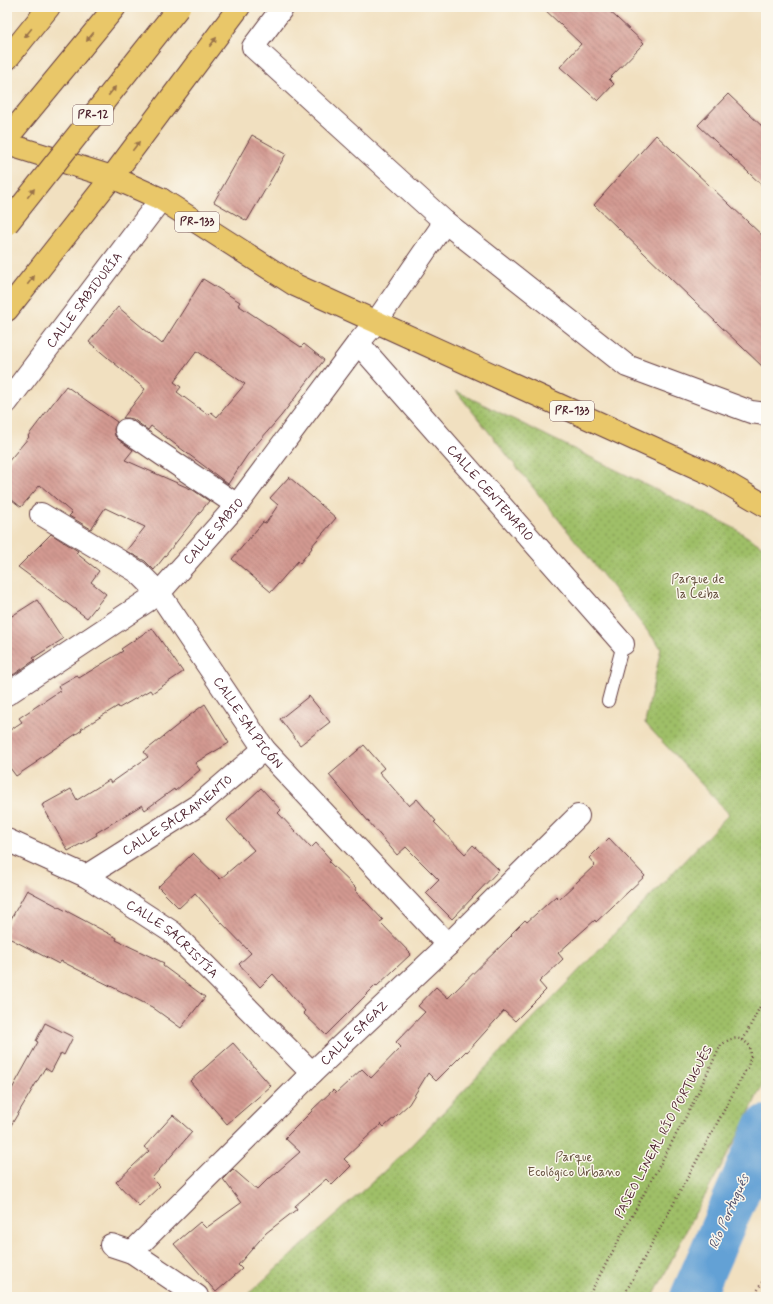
<svg xmlns="http://www.w3.org/2000/svg" width="773" height="1304" font-family="Mynerve,sans-serif">
  <defs>
    <pattern id="park-dots" width="8" height="8" patternUnits="userSpaceOnUse"><rect width="8" height="8" fill="#9fbf67"/><path d="M2 2h.1M6 6h.1" fill="none" stroke="#849b55" stroke-width="1.8" stroke-linecap="round"/></pattern>
    <pattern id="building-back-hatch" width="6" height="6" patternUnits="userSpaceOnUse"><rect width="6" height="6" fill="#d39a91"/><path d="M-1 5l2 2M0 0l6 6M5-1l2 2" fill="none" stroke="#ad7d77"/></pattern>
  </defs>
  <rect width="100%" height="100%" fill="#fbf7ec"/>
  <filter id="ink" filterUnits="userSpaceOnUse"><feTurbulence type="fractalNoise" baseFrequency=".025" numOctaves="2"/><feDisplacementMap in="SourceGraphic" scale="8" xChannelSelector="R" yChannelSelector="G"/><feConvolveMatrix kernelMatrix="1 2 1 2 8 2 1 2 1" color-interpolation-filters="sRGB"/></filter>
  <filter id="wash" filterUnits="userSpaceOnUse"><feTurbulence type="fractalNoise" baseFrequency=".012" numOctaves="4" result="noise"/><feDisplacementMap in="SourceGraphic" scale="16" xChannelSelector="R" yChannelSelector="G"/><feGaussianBlur stdDeviation="0.9" result="paint"/><feColorMatrix in="noise" values="0 0 0 0 0 0 0 0 0 0 0 0 0 0 0 0 0 1.4 0 .05"/><feComposite in="paint" operator="in"/></filter>
  <g filter="url(#wash)">
    <rect width="100%" height="100%" fill="#f1e0c0"/>
    <path fill="url(#park-dots)" stroke="#746f49" d="M456 391 734 528 766 549V1077L740 1132 691 1221 653 1297H245L401 1156 729 814 645 723 661 648Z"/>
    <g fill="none" stroke-linecap="round" stroke-linejoin="round">
      <path stroke="#64a1d5" stroke-width="44" d="M692 1297 766 1127"/>
    </g>
    <g id="blocks">
      <g fill="url(#building-back-hatch)" fill-rule="evenodd">
        <path d="M542 7H605L644 43 609 79 614 84 598 101 560 67 581 44Z"/>
        <path d="M728 94 766 130V189L698 125Z"/>
        <path d="M252 135 286 154 247 221 214 202Z"/>
        <path d="M656 135 766 239V370L594 205Z"/>
        <path d="M203 279 240 302 238 305 301 347 304 344 324 360 281 416 248 454 228 484 151 426 148 430 133 419 127 418H123L145 389 89 342 118 307 162 344ZM197 351 245 384 217 417 211 412 208 415 177 392 181 387 174 382Z"/>
        <path d="M66 386 117 422 114 429 115 436 119 440 133 450 125 460 193 490 209 501 154 570 145 561 126 551 145 527 105 508 91 529 69 516 72 513 40 485 21 507 7 496V463L29 437 28 436Z"/>
        <path d="M289 477 336 518 311 547 312 548 300 563 298 561 271 592 232 559 263 522 266 523 278 505 270 498Z"/>
        <path d="M51 534 78 551 76 553 99 571 91 582 106 594 87 618 18 567Z"/>
        <path d="M37 600 63 639 33 658 35 660 13 675 7 665V619Z"/>
        <path d="M152 628 183 672 152 693 150 690 119 708 118 706 81 729 82 730 36 761 37 762 16 776 7 764V732L22 722 19 718 61 690 58 686 77 675 79 678 123 651 121 649Z"/>
        <path d="M309 696 330 722 300 745 280 719Z"/>
        <path d="M205 704 229 743 195 763 200 770 175 791 174 789 145 810 142 805 96 833 97 835 68 851 42 805 71 789 77 800 109 780 111 783 148 757 144 752 194 712Z"/>
        <path d="M364 745 384 768 379 772 409 806 417 799 436 821 434 822 465 854 473 845 499 870 452 919 426 893 439 880 406 847 397 855 329 775Z"/>
        <path d="M261 788 281 810 278 813 311 848 316 843 331 860 329 862 356 888 355 890 383 920 380 922 411 954 377 986 376 985 326 1035 303 1013 305 1011 273 974 260 987 239 964 251 953 219 920 195 893 179 908 158 887 193 853 220 879 254 850 227 820Z"/>
        <path d="M609 838 645 876 596 922 595 920 558 953 563 959 539 982 546 990 515 1021 504 1011 467 1052 466 1051 436 1081 428 1073 409 1104 384 1127 381 1124 344 1159 351 1166 332 1185 326 1179 295 1206 297 1209 266 1233 238 1265 242 1269 216 1292 174 1244 200 1222 206 1228 241 1203 223 1179 233 1169 257 1190 269 1178H270L300 1152 285 1138 312 1111V1110L333 1090 336 1093 362 1069 371 1078 401 1047 396 1042 425 1012 418 1006 436 987 448 998 512 935 511 934 525 920 527 922 556 896 559 899 595 865 589 858Z"/>
        <path d="M27 890 117 938 116 940 164 963 163 966 205 997 181 1028 152 1007 61 961 59 964 7 937V926Z"/>
        <path d="M45 1023 73 1037 64 1055 61 1053 51 1072 45 1068 7 1132V1098L38 1042 36 1041Z"/>
        <path d="M233 1043 271 1086 227 1124 190 1081Z"/>
        <path d="M173 1115 192 1132 152 1178 160 1186 139 1206 116 1182 149 1151 144 1147Z"/>
      </g>
    </g>
  </g>
  <g filter="url(#ink)">
    <use href="#blocks" fill-opacity="0" stroke="#633c41" stroke-width="1"/>
    <g fill="none" stroke-linecap="round" stroke-linejoin="round">
      <defs>
        <path id="service" d="M608 701 623 644"/>
        <g id="minor">
          <path d="M283 7 253 47 445 222 627 366 751 412 766 414"/>
          <path id="s1" d="M358 343 623 644"/>
          <path id="s2" d="M7 402 161 199"/>
          <path d="M126 430 237 505"/>
          <path id="s3" d="M41 514 138 572 159 593 264 749 448 945"/>
          <path id="s4" d="M7 694 159 593 237 505 358 343 376 322 445 222"/>
          <path id="s5" d="M7 840 86 876 172 932 312 1073"/>
          <path id="s6" d="M86 876 200 804 264 749"/>
          <path d="M111 1245 132 1252 197 1296"/>
          <path id="s7" d="M132 1252 312 1073 448 945 578 816"/>
        </g>
        <path id="primary" d="M7 144 112 177 161 199 295 285 711 474 766 506"/>
        <g id="motorway">
          <path d="M7 59 49 7"/>
          <path d="M7 138 115 7"/>
          <path d="M7 310 112 177 239 7"/>
        </g>
      </defs>
      <use href="#service" stroke="#633c41" stroke-width="14"/>
      <use href="#minor" stroke="#633c41" stroke-width="24"/>
      <use href="#primary" stroke="#633c41" stroke-width="24"/>
      <use href="#motorway" stroke="#633c41" stroke-width="24"/>
      <g stroke="#633c41" stroke-width="2.5" stroke-dasharray="1 3" stroke-linecap="butt">
        <path d="M743 1040 766 995"/>
        <path d="M588 1297 690 1109 721 1045C734 1036 739 1036 750 1046L751 1055 748 1066 623 1297"/>
        <path d="M754 1297 766 1275"/>
      </g>
      <use href="#service" stroke="#fff" stroke-width="12"/>
      <use href="#minor" stroke="#fff" stroke-width="22"/>
      <use href="#primary" stroke="#e9c769" stroke-width="22"/>
      <use href="#motorway" stroke="#e9c769" stroke-width="22"/>
      <defs>
        <path id="motorway-bridge" d="M7 224 179 7"/>
      </defs>
      <use href="#motorway-bridge" stroke="#633c41" stroke-width="24" stroke-linecap="butt"/>
      <use href="#motorway-bridge" stroke="#e9c769" stroke-width="22"/>
    </g>
    <defs><path id="oneway-solid" d="M-6-.8H1V-3.2L6.5 0L1 3.2V.8H-6Z"/></defs>
    <g fill="#9a734a">
      <use href="#oneway-solid" transform="translate(28 33) rotate(129)"/>
      <use href="#oneway-solid" transform="translate(90 37) rotate(129)"/>
      <use href="#oneway-solid" transform="translate(213 42) rotate(-53)"/>
      <use href="#oneway-solid" transform="translate(112 91) rotate(-52)"/>
      <use href="#oneway-solid" transform="translate(136 146) rotate(-53)"/>
      <use href="#oneway-solid" transform="translate(31 193) rotate(-52)"/>
      <use href="#oneway-solid" transform="translate(31 280) rotate(-52)"/>
    </g>
  </g>
  <g text-anchor="middle" dominant-baseline="central" stroke-width="3" stroke-linejoin="round" paint-order="stroke">
    <g fill="#fbf7ec" stroke="#7f6065" stroke-width="1">
      <rect x="73" y="105" width="40" height="20" rx="3"/>
      <rect x="175" y="212" width="44" height="20" rx="3"/>
      <rect x="550" y="401" width="44" height="20" rx="3"/>
    </g>
    <g font-size="12" font-weight="bold" fill="#4a1f2b">
      <text x="93" y="115">PR-12</text>
      <text x="197" y="222">PR-133</text>
      <text x="572" y="411">PR-133</text>
    </g>
    <g font-size="13" fill="#4a1f2b" stroke="#fbf7ec">
      <text stroke="none"><textPath href="#s2" startOffset="128">CALLE SABIDURÍA</textPath></text>
      <text stroke="none"><textPath href="#s1" startOffset="200">CALLE CENTENARIO</textPath></text>
      <text stroke="none"><textPath href="#s4" startOffset="265">CALLE SABIO</textPath></text>
      <text stroke="none"><textPath href="#s3" startOffset="300">CALLE SALPICÓN</textPath></text>
      <text stroke="none"><textPath href="#s6" startOffset="110">CALLE SACRAMENTO</textPath></text>
      <text stroke="none"><textPath href="#s5" startOffset="194">CALLE SACRISTÍA</textPath></text>
      <text stroke="none"><textPath href="#s7" startOffset="312">CALLE SAGAZ</textPath></text>
      <text transform="translate(664 1132) rotate(-62)">PASEO LINEAL RÍO PORTUGUÉS</text>
    </g>
    <g font-size="13" fill="#644f3d" stroke="#fbf7ec">
      <text x="698" y="579">Parque de<tspan x="698" dy="15">la Ceiba</tspan></text>
      <text x="574" y="1157">Parque<tspan x="574" dy="15">Ecológico Urbano</tspan></text>
    </g>
    <g font-size="14" font-style="italic" fill="#54536f" stroke="#fbf7ec">
      <text transform="translate(729 1212) rotate(-66)">Río Portugués</text>
    </g>
  </g>
  <rect width="773" height="1304" fill="none" stroke="#fbf7ec" stroke-width="24"/>
</svg>
